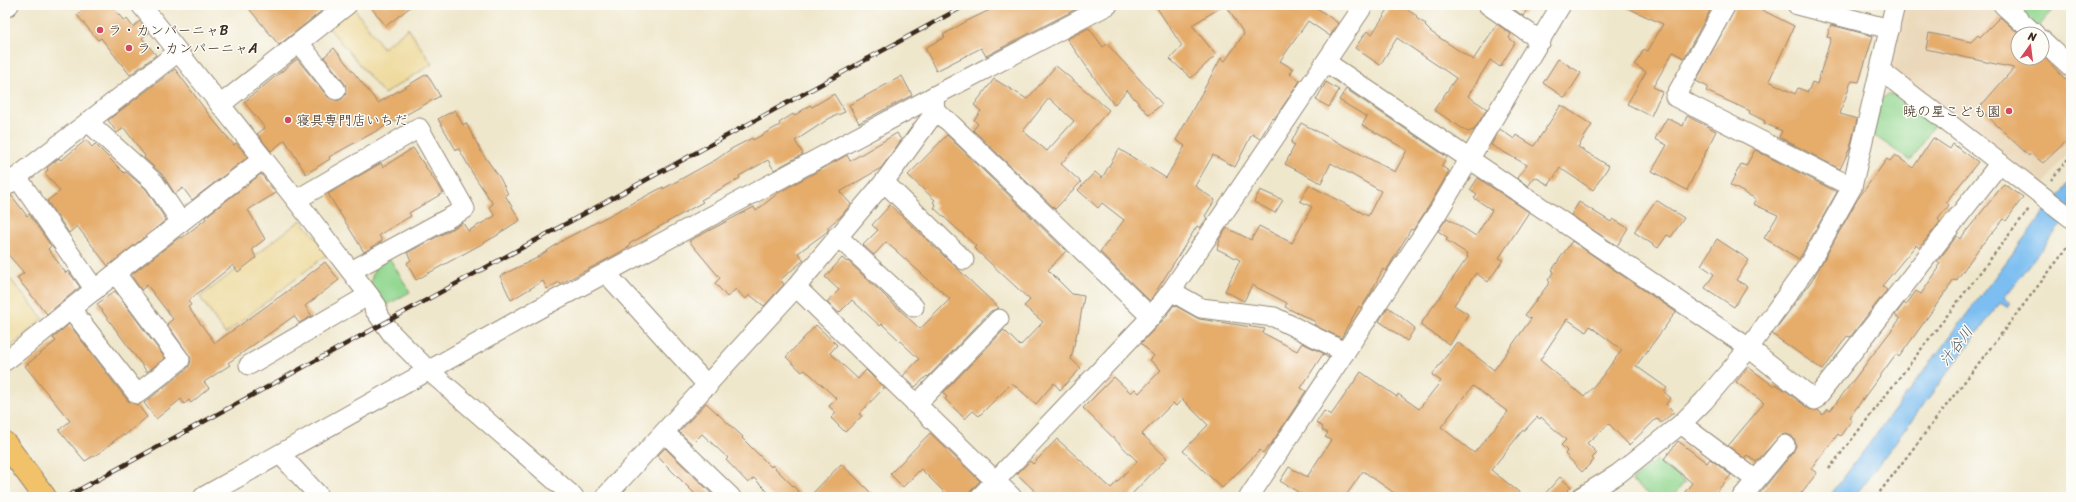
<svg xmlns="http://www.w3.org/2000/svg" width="2076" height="502" font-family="Sriracha,'Klee One',sans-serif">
  <rect width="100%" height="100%" fill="#fdfcf7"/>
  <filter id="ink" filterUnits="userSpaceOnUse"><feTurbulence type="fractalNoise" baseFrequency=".025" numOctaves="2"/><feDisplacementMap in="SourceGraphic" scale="8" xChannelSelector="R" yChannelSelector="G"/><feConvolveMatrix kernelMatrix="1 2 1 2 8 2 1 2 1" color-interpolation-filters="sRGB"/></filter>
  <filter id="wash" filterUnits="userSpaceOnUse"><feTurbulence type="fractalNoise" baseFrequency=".012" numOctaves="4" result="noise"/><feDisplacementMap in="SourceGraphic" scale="16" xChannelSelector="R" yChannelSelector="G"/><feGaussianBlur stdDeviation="0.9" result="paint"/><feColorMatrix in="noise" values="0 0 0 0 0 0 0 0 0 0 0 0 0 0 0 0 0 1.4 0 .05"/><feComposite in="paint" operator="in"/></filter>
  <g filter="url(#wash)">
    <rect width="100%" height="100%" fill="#efe7cc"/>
    <path fill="#ebd8ba" d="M1902 5H1996L2028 34H2018V58H2042V46L2071 73V149L2043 185 1889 66Z"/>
    <g fill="#92d790" stroke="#668057">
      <path d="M2010 5H2058L2036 29Z"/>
      <path d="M1887 95H1897L1935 124 1911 161 1872 134 1881 99Z"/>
      <path d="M390 259 410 292 387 305 370 284 375 267Z"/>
      <path d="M1656 460 1685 482 1672 497H1653L1631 481Z"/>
    </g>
    <g fill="#eeda9e" stroke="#94825e">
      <path d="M354 8 383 48 408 28 432 64 384 94 328 27Z"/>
      <path d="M301 220 329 253 225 334 200 297Z"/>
      <path d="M5 273 43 318 5 352Z"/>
    </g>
    <path fill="#7cbef1" stroke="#5c7488" d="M2071 181V212L2004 298 2010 302 2007 307 2000 303 1854 497H1829L2040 217Z"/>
    <g id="blocks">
      <g fill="#e5ac6a" fill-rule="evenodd">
        <path d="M89 5H111L124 21 127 19 133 27 140 21 149 33 142 38 156 55 130 75 101 38 98 40 77 15Z"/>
        <path d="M246 5H329L279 45Z"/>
        <path d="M369 5H413L386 26Z"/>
        <path d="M1000 5H1084L986 56 981 48 936 71 925 48 945 37 943 35 967 21Z"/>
        <path d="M1155 5H1225L1192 25 1216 55 1191 78 1170 59 1182 46Z"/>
        <path d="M1226 5H1319L1317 8 1338 23 1330 36 1308 21 1280 61 1293 69 1290 74 1300 81 1274 119 1272 118 1260 139 1252 134 1235 167 1213 155 1195 186 1215 200 1205 216 1207 218 1200 228 1197 226 1150 301 1100 252 1124 220 1102 203 1098 208 1078 190 1095 172 1102 178 1119 149 1166 178 1185 146 1176 140 1221 58 1225 61 1244 34Z"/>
        <path d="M1391 5H1400L1417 16 1416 18 1426 24 1425 26 1431 32 1473 60 1497 24 1511 34 1509 38 1515 43 1500 67 1490 60 1468 96 1487 109 1474 130 1468 132 1434 110 1456 78 1397 38 1380 65 1355 48 1367 31 1372 34Z"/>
        <path d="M1510 5H1530L1523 16 1509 6Z"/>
        <path d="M1621 5H1713L1684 58 1673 52 1653 87 1662 92 1651 116 1627 104 1646 72 1635 65 1644 49 1648 51 1663 24Z"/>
        <path d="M1737 5H1752L1794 26 1769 81 1795 94 1798 88 1808 92 1812 82 1817 84 1831 38 1827 37 1831 25 1873 36 1859 82 1852 81 1850 84 1840 114 1857 119 1850 148 1840 169 1779 137 1782 131 1764 123 1765 121 1749 113 1750 111 1706 91 1708 87 1696 81Z"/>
        <path d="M2000 17 2019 34 2018 58H2042V55L2071 85V137L2043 163 2031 153 2029 156 1979 108 2014 68 1926 49 1929 33 1971 42 1978 35 1980 37Z"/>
        <path d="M1089 28 1103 47 1107 44 1162 104 1149 115 1127 90 1114 105 1067 39Z"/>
        <path d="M334 48 378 103 427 74 440 96 329 157 330 159 306 174 285 140 271 151 257 134 265 128 244 102 297 59 328 97 337 101 342 99 346 94 345 84 324 57Z"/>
        <path d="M1558 59 1581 73 1565 98 1543 83Z"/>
        <path d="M1056 66 1109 110 1061 164 1081 182 1055 209 973 130 978 124 974 120 981 111 974 105 994 79 1027 99ZM1049 98 1074 121 1047 151 1023 131Z"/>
        <path d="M175 69 210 116 234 145 236 143 248 157 192 200 183 188 175 194 162 174 144 158 145 156 124 128 117 133 108 120Z"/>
        <path d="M902 76 912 95 859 123 849 105Z"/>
        <path d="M1326 82 1339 90 1329 107 1316 100Z"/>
        <path d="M1346 89 1447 157 1441 166 1449 171 1429 206 1413 230 1411 229 1386 271 1383 269 1370 294 1361 308 1359 306 1341 338 1314 325 1316 322 1285 307 1287 303 1252 285 1244 301 1225 291 1240 260 1217 249 1220 241 1219 240 1227 228 1251 240 1259 226 1292 243 1312 207 1300 201 1309 185 1368 216 1381 191 1331 163 1321 183 1285 164 1295 145 1291 143 1301 123 1395 172 1407 150 1362 125 1367 117 1339 100Z"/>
        <path d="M834 94 845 112 830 118 795 141 803 154 774 170 768 160 739 176 740 178 701 200 703 202 629 244 630 246 617 254 560 284 559 282 547 289 543 281 511 300 500 276 535 259 565 239 663 187V189L717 159 731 149 752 138 753 140 780 125 779 123 793 114 794 116 810 105 812 107Z"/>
        <path d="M1561 105 1592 125 1578 147 1609 166 1593 190 1560 168 1549 185 1535 177 1528 186 1517 178 1527 165 1491 145 1500 129 1514 139 1516 135 1534 146Z"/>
        <path d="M455 110 463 125 466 123 482 153 500 178 508 194 505 195 520 220 498 234V235L416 280 407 263 411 260 407 253 463 223 468 231 495 216 489 207 493 204 473 174 459 149 456 150 438 119Z"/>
        <path d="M1687 116 1716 131 1687 190 1652 171 1667 145 1655 139 1667 118 1683 126Z"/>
        <path d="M897 133 901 140 881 168 840 192 851 204 841 216 828 227V231L798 253 804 260 780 280 784 284 764 306 750 295 745 299 736 289 727 297 715 283 720 278 689 241 754 207 756 211 778 193 847 155 850 161Z"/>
        <path d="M947 135 1066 251 1048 270 1072 294 1084 296 1078 332H1077L1071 359 1081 368 1060 390 1054 383 1036 404 1012 383 979 416 973 411 965 419 945 399 947 397 943 393 1004 330 1020 346 1043 322 1024 306 1030 300 974 248 976 246 934 208 936 205 933 202 935 200 908 175Z"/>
        <path d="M1933 138 1950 149 1953 144 1978 162 1946 202 1949 205 1938 219 1940 222 1919 248 1916 245 1882 286 1887 290 1850 337 1847 336 1823 370 1772 334 1813 279 1857 200 1887 159 1890 161 1895 155 1913 168Z"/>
        <path d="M86 140 92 147 95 144 124 173 126 172 146 189 166 220 108 266 77 226 69 233 47 201 60 191 45 173 48 170 47 168 59 158 60 160 64 158Z"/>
        <path d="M413 148 443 193 409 213 411 216 379 235 382 241 364 252 328 194 381 163 383 167Z"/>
        <path d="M1755 150 1837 192 1799 259 1764 238 1778 215 1753 204 1756 199 1730 185 1741 164 1746 166Z"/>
        <path d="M261 174 276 193 248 210 265 239 252 249 256 258 238 272 233 265 188 301 191 305 188 307 215 343 303 280V279L325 262 339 280 305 306 312 316 299 323 294 316 228 363 230 365 204 382 209 388 191 403 189 400 184 404 181 399 156 419 144 403 187 369 190 364 191 358 167 324 173 319 147 285 141 290 131 275 180 237 182 238 206 219 205 217Z"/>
        <path d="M1478 178 1529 212 1499 258 1503 260 1488 282 1476 273 1454 305 1468 314 1450 345 1420 325 1468 257 1467 256 1468 254 1446 240 1448 238 1438 231 1447 218 1476 236 1492 210 1474 198 1477 195 1470 190Z"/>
        <path d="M2004 184 2023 197 2006 221 2004 219 1979 248 1956 281 1954 280 1915 335 1899 357 1896 354 1871 388 1849 418 1852 420 1840 436 1838 434 1811 469 1817 473 1798 497H1757L1793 452 1796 446 1795 441 1792 436 1786 434 1781 435 1756 462 1747 455 1744 458 1728 446 1764 403 1736 382 1748 367 1774 386 1775 384 1782 388 1809 409 1818 410 1823 415 1828 409 1830 411 1900 319 1895 315 1904 303 1906 305 1916 291 1921 294 1939 268 1937 267 1940 264 1937 262 1957 236 1960 239Z"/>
        <path d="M1260 190 1283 200 1275 213 1254 202Z"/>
        <path d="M12 196 27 216 29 214 51 246 48 249 66 273 68 271 80 287 47 314 17 278 24 273 5 251V198Z"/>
        <path d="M1656 200 1684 218 1671 237 1667 235 1658 248 1634 232Z"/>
        <path d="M1579 202 1611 222 1613 219 1628 228 1617 246 1571 215Z"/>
        <path d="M890 205 999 308 991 311 928 377 927 376 915 387 903 376 919 359 882 324 880 326 852 300 839 313 827 302 839 290 825 277 842 258 847 262 848 261 920 329 950 299 886 242 874 255 863 245 878 230 872 225Z"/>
        <path d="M1717 239 1749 260 1736 280 1747 286 1734 307 1705 288 1714 274 1701 265Z"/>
        <path d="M1572 241 1676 312 1636 366 1667 388 1664 392 1671 398 1666 404 1674 412 1661 423 1657 418 1629 445 1609 424 1587 443 1597 453 1592 458 1594 460 1582 472 1565 454 1567 451 1561 445 1566 440 1541 417 1540 419 1537 417 1524 431 1523 430 1491 470 1525 497H1400L1363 471 1345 497H1306L1280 481 1289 467 1307 477 1331 440 1325 437 1328 433 1322 430 1323 427 1316 423 1324 411 1331 415 1361 372 1397 397 1398 394 1419 409 1441 381 1432 375 1457 342 1494 370 1531 319 1525 315 1550 282 1548 280 1554 271 1552 270ZM1567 319 1586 332 1590 326 1622 350 1600 379 1584 397 1540 360ZM1473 386 1508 412 1474 453 1441 427Z"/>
        <path d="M115 291 165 358 147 372 97 304Z"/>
        <path d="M1174 305 1199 319 1265 329 1263 333 1297 351 1302 343 1329 356 1328 358 1323 354 1301 388 1306 391 1271 444 1263 453 1260 450 1222 488 1183 451 1208 425 1182 399 1176 406 1173 403 1142 434 1167 458 1129 497H1041L1017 474 1030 461 1033 464 1057 439 1111 488 1137 461 1083 408 1114 377 1131 393 1135 389 1139 393 1161 370 1150 360 1154 356 1141 343 1168 315 1167 314Z"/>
        <path d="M1388 307 1415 328 1407 341 1379 321Z"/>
        <path d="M69 324 128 401 138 405 147 417 124 436 123 434 99 453 85 461 59 430 70 421 25 366 56 341 53 338Z"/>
        <path d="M816 325 837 345 830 353 858 379 866 370 884 388 859 414 862 416 845 432 831 418 836 413 829 406 837 399 810 374 804 370 802 372 786 357Z"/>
        <path d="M706 403 743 437 742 438 771 467 772 465 804 497H773L754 478 748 483 726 460 728 458 702 434 692 444 679 432Z"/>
        <path d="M930 433 980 481 965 497H949L921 469 903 487 890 474Z"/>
        <path d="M1678 441 1707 463 1710 459 1731 475 1712 497H1681L1692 483 1664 459Z"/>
        <path d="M665 448 715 497H698L657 456Z"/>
        <path d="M841 464 853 475 875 497H809Z"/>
        <path d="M1560 477 1571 487 1561 497H1542Z"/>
      </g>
    </g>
  </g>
  <g filter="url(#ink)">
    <use href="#blocks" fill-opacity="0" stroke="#958875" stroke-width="1"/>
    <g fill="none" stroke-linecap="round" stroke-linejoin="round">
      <defs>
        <g id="minor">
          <path d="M141 5 296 200 369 295 377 306 374 309 392 334 428 370 574 497"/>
          <path d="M1488 5 1541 41"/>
          <path d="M1726 5 1675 97 1852 187"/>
          <path d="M1797 5 1890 29"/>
          <path d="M2003 5 2035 34"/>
          <path d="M5 8 9 5"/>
          <path d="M2042 40 2071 67"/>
          <path d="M299 43 336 90"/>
          <path d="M1326 62 1749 348 1815 400 2000 163"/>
          <path d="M1880 70 2071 218"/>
          <path d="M220 105 347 5"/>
          <path d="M935 112 948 121 1151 317"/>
          <path d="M88 122 154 182 181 222"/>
          <path d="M17 177 178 52"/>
          <path d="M884 182 964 260"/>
          <path d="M5 187 17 177 95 290"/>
          <path d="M296 200 419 128 465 209 351 271"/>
          <path d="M837 236 914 307"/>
          <path d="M606 273 708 386"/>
          <path d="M796 287 1012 497"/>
          <path d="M1171 291 1201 308 1274 317 1345 352"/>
          <path d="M71 309 137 394 180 360 116 274"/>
          <path d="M5 361C34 340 60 317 88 295 146 249 204 204 263 159"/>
          <path d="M249 365 369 295"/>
          <path d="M916 405 999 319"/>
          <path d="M1681 424 1756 480"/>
          <path d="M665 433 731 497"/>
          <path d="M280 454 320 497"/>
          <path d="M203 497 533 312 934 96 1108 5"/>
          <path d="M605 497 796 287 884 182 935 112 934 96"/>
          <path d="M980 497 1151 317 1171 291 1364 5"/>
          <path d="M1249 497 1438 212 1561 5"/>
          <path d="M1581 497 1618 474 1681 424 1704 401 1749 348 1809 264 1852 187 1895 5"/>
          <path d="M1742 497 1785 445"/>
        </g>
        <path id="major" d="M5 443 45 497"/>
      </defs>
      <use href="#minor" stroke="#958875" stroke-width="21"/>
      <use href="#major" stroke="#958875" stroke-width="24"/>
      <g stroke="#958875" stroke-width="2.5" stroke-dasharray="3 3" stroke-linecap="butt">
        <path d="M2051 180 2071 155"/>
        <path d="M1829 469 2029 209"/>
        <path d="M1876 497 2071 243"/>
      </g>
      <use href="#minor" stroke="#fff" stroke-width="19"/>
      <use href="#major" stroke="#f2c26a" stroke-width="22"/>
      <defs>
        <path id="rail" d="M66 497 966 5"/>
      </defs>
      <use href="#rail" stroke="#3b2a1e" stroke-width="4.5"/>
      <use href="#rail" stroke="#fdfcf7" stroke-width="3" stroke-dasharray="9" stroke-linecap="butt"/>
    </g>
  </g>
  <g fill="#d1495b" stroke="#fdfcf7" stroke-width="1.5">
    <circle cx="100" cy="30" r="4"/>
    <circle cx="129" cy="48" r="4"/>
    <circle cx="2009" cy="111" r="4"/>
    <circle cx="288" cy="120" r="4"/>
  </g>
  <g text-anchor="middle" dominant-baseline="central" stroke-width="3" stroke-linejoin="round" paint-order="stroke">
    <g font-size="14" fill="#3b2a1e" stroke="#fdfcf7" text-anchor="start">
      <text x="108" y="30">ラ・カンパーニャB</text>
      <text x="137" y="48">ラ・カンパーニャA</text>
      <text x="2001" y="111" text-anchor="end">暁の星こども園</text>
      <text x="296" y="120">寝具専門店いちだ</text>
    </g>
    <g font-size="15" font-style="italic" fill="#4e565d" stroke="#fdfcf7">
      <text transform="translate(1956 346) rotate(-53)">汁谷川</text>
    </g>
  </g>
  <rect width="2076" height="502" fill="none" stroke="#fdfcf7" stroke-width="20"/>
  <g transform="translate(2030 46) rotate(14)"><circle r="19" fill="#fdfcf7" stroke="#afa8a0"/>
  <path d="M0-3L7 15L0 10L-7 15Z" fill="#d1495b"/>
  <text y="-6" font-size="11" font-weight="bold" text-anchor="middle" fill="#3b2a1e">N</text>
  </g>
</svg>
